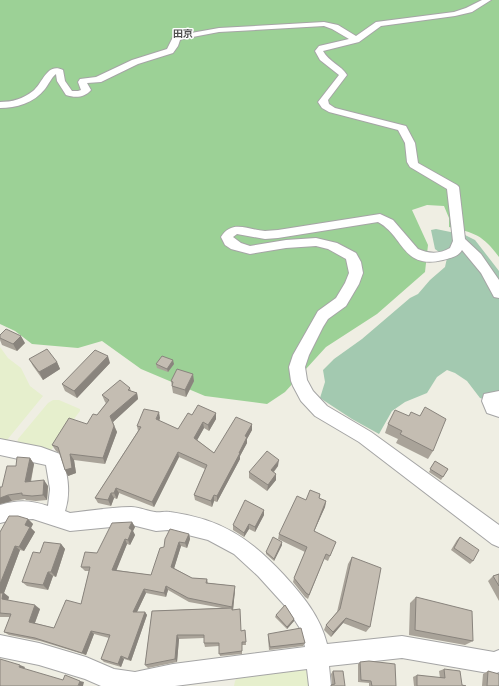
<svg xmlns="http://www.w3.org/2000/svg" width="499" height="686" viewBox="0 0 499 686" font-family="Helvetica,'Noto Sans JP',sans-serif">
<rect width="100%" height="100%" fill="#efeee3"/>
<path fill="#e6efcd" d="M0 347 8 358 21 368 30 386 43 396 7 440 0 438Z
M53 400H59L80 409V411L55 444 50 452 17 444 18 439 48 403Z
M305 669 311 679 312 686H234L235 681 238 677Z"/>
<path fill="#9cd196" d="M0 0H499V257C483 235 475 233 449 227V218L444 206 427 205 412 210 428 245 425 272 377 314 326 347 285 392 267 404 205 396 141 369 102 341 78 348 32 344 15 331 0 324Z"/>
<path fill="#a3c9b0" d="M436 229 465 235 475 240 499 271V404L480 398 467 381 455 373 447 370 437 377 427 393 405 402 392 411 379 434 352 419 320 398 325 382 323 370 334 359 362 339 410 298 418 294 430 280 445 267 447 258 435 249 431 230Z"/>
<g fill="none" stroke-linecap="round" stroke-linejoin="round">
<defs>
<path id="minor" d="M482 0H491L472 12 455 16 381 26 359 42 323 51C329 62 341 65 347 75L328 100 329 104 335 108 406 126 415 143 418 163 457 185 459 187 465 239 481 254 499 280V298L494 297 481 273 462 250C458 257 450 258 443 260 402 270 404 236 378 222L278 238 265 239 237 234 233 237 241 243 250 246 286 240 316 238 337 243 356 253 361 262 363 273 359 284 346 306 328 319 323 327 309 355 305 367 307 380 313 391 327 406 371 432 499 525V547L492 544 359 442 315 416 301 401 293 386 291 381 289 367 293 355 318 311 336 298 345 283 349 273 346 259 328 249 316 246 286 248 250 254 231 249 225 245 221 237C232 219 248 230 265 231 269 231 274 230 278 230L380 214 393 220 418 249C429 254 440 254 450 248L453 241 447 189 410 167 407 162 405 143 398 130 329 112 322 108 318 102 339 75 320 60 315 51 319 46 349 39 332 29 324 26 219 32 182 39 180 40 178 46 173 53 138 64 101 82 87 83 91 90C84 98 75 98 66 95L57 81 56 74C51 78 49 84 45 89 34 103 16 108 0 108V102C12 102 23 99 33 91 43 83 47 62 63 70L65 81 72 91H78L81 90 78 82 80 79 96 77 132 60 167 49 173 37 180 35 219 28 324 22 338 25 356 36 376 22 454 12 466 8Z
M499 391V417L487 413 482 401 484 394Z
M0 439 41 447 60 454C68 471 71 493 65 511L70 513C90 511 111 507 131 507 139 507 147 511 155 512 159 513 165 511 170 512 221 519 250 538 284 575 303 596 320 616 327 644L402 636 494 652 499 650V672L494 674 402 658 329 666 331 686H309L307 669 175 686H101L85 679 39 665 0 657V635L39 643 86 657 114 669 135 672 173 664 305 647 301 630 287 608 258 576 234 554 208 540 168 530 156 531 132 525 70 531 33 519 12 520 0 523V505C18 500 30 500 48 506L50 489 46 465 0 455Z"/>
</defs>
<use href="#minor" stroke="#a5a5a5" stroke-width="2"/>
<use href="#minor" fill="#fff" fill-rule="evenodd"/>
</g>
<path fill="#a9a399" d="M0 335 25 343 17 351 2 345 0 340Z
M29 359 57 362 60 369 43 380 33 366Z
M110 363 77 398 65 391 62 384Z
M156 364H174L168 372 157 368Z
M171 381H194L186 397 173 393Z
M130 388 131 391 137 393 138 399 113 422 117 432 105 464 74 460 76 473 68 476 65 470 59 453 56 451 52 445 87 424 97 415 106 403 105 402 102 395Z
M216 413V419L209 431 204 428 197 440 214 453 252 424V430L247 439V443L240 456V459L217 502 214 501 212 507 195 500 194 495 205 469 179 457 154 507 119 493 117 499 114 498 111 506 98 503 95 498 138 431 137 426 160 418 159 421 178 429 192 415Z
M409 416H420L433 451 428 459 396 443 398 439 385 433 388 424Z
M30 458 34 464 31 482 48 486 47 500 36 501 26 500 25 499 12 501 0 504 2 487 16 466Z
M435 461 448 469 441 480 429 472Z
M278 466 274 472 276 480 267 491 249 478V472Z
M320 494 319 498 326 501 325 507 314 531 336 542 328 561 324 559 308 599 305 597 293 582 294 578 305 552 278 539 279 534 306 500Z
M264 510V515L255 532 249 529 244 537 233 530V525Z
M28 519 33 524 31 528 35 532 24 551 20 550 4 593 9 597 8 601 40 609 35 623 54 628 81 604 89 571H85L81 567 132 522 135 527 133 531 135 535 130 545 127 544 116 570 151 575 164 547 189 534 190 539 187 548 181 546 174 568 192 578 207 579 208 583 235 586V590L233 610 241 631 245 630 246 645H242V654L220 656 219 646 205 647 204 643V638L179 639 177 662 148 668 145 665 152 611 222 608 189 602 168 590 166 597 146 593 137 612H145L147 615 131 661 124 659 121 667 104 662 101 659 109 638 94 634 86 655 40 641 9 635 4 632 10 617H0V532Z
M460 537 473 561 470 564 451 550 457 540Z
M282 542V545L274 561 266 554V552Z
M61 544 65 549 56 577 53 576 48 590 27 586 22 582 40 553Z
M352 557 370 627 366 632 343 623 331 637 324 630 326 625 337 612 348 564Z
M499 574V601L488 581 493 576Z
M416 597 473 641 465 645 409 635 410 603Z
M276 615 294 619V621L287 629 275 617Z
M268 634 305 643 303 646 269 650 268 638Z
M360 662 396 686H369V683L358 682V664Z
M444 669 462 685 466 686H414L413 677 417 675 440 678 439 671Z
M333 671 345 686 332 685 331 674Z
M488 671 499 686H482L483 674Z"/>
<path fill="#89847d" d="M21 336 25 343 17 351 13 344Z
M108 356 110 363 77 398 74 391Z
M173 360 174 364 168 372 167 369Z
M57 362 60 369 43 380 39 372Z
M193 374 194 381 186 397 185 390Z
M137 393 138 399 113 422 110 416Z
M159 412 160 418 157 425 156 419Z
M216 413V419L209 431 208 425Z
M203 422 204 428 195 444 194 438Z
M252 424V430L247 439V443L240 456V459L217 502V496L239 453 245 436Z
M114 426 117 432 105 464 103 458Z
M178 452 179 457 154 507 152 502Z
M70 454 74 460 76 473 68 476 65 470Z
M30 458 34 464 29 488 25 482Z
M279 460 278 466 270 476 271 470Z
M276 474V480L267 491 268 485Z
M44 480 48 486 47 500 43 495Z
M116 488 119 493 117 499 114 493Z
M111 493 114 498 111 506 108 500Z
M8 495 12 501 0 504V498Z
M214 495V501L212 507 211 501Z
M326 501 325 507 312 536Z
M264 510V515L255 532V527Z
M28 519 33 524 31 528 35 532 24 551 19 547 25 525Z
M132 522 135 527 133 531 135 535 130 545 128 540 129 528Z
M249 524V529L244 537V533Z
M189 534 190 539 187 548 185 543Z
M125 539 127 544 115 574 112 570Z
M179 542 181 546 173 572 171 567Z
M282 542V545L274 561V559Z
M61 544 65 549 56 577 51 572Z
M15 546 20 550 4 593 9 597 7 603 2 599 0 595V584Z
M48 572 53 576 48 590 43 585Z
M166 586 168 590 166 597 164 593Z
M235 586V590L233 610 232 607Z
M144 589 146 593 135 616 133 612Z
M35 605 40 609 34 625 29 622Z
M145 612 147 615 131 661 128 659Z
M346 618 343 623 331 637 333 632Z
M294 619V621L287 629V627Z
M91 631 94 634 86 655 82 653Z
M177 635 179 639 177 662 175 659Z
M121 656 124 659 121 667 118 664Z
M20 665 25 667 24 669 19 667Z
M80 681 84 682 83 686H78Z"/>
<path fill="#c4bdb2" stroke="#89847d" d="M6 329 21 336 13 344 0 338V335Z
M47 349 57 362 39 372 29 359Z
M95 350 108 356 74 391 62 384Z
M162 356 173 360 167 369 156 364Z
M177 369 193 374 185 390 172 386 173 382 171 381Z
M120 380 130 388 128 390 137 393 110 416 114 426 103 458 70 454 72 468 65 470 58 447 52 445 69 418 87 424 93 414 97 415 109 400 102 395Z
M198 405 216 413 208 425 203 422 194 438 214 453 236 417 252 424 245 436 247 437 239 453H240L217 496 214 495 211 501 194 495 207 465 178 452 152 502 116 488 114 493H111L108 500 95 498 141 427 137 426 144 409 159 412 156 419 178 429 188 413 192 415Z
M425 407 446 419 433 451 400 434 402 431 388 424 395 410 409 416 411 412 420 416Z
M267 451 279 460 271 470 276 474 268 485 249 472Z
M17 457 30 458 25 482 44 480 43 495 32 496 22 495V493L8 495 0 498V487H2L7 466H16Z
M435 461 448 469 443 477 430 469Z
M310 490 320 494 319 498 326 501 314 531 336 542 330 556 326 554 309 595 306 593 294 578 307 547 279 534 297 496 306 500Z
M245 500 264 510 255 527 249 524 244 533 233 525Z
M9 516H18L28 519 25 525 30 527 19 547 15 546 0 584V532Z
M132 522 129 528 132 530 128 540 125 539 112 570 151 575 160 548 164 547 165 539 170 529 189 534 185 543 179 542 171 567 192 578 207 579 206 583 235 586 232 607 188 598 166 586 164 593 144 589 133 612H145L128 659 121 656 118 664 101 659 110 635 91 631 82 653 35 638 4 632 11 614 0 613V593H3L2 599 35 605 29 622 54 628 66 600 81 604 90 567H81L85 552 97 553 112 523Z
M273 537 282 542 274 559 266 552Z
M460 537 479 550 473 561 454 548Z
M44 542 61 544 51 572H48L43 585 22 582 33 552 40 553Z
M352 557 381 568 370 627 346 618 333 632 326 625 340 609Z
M499 574V586L493 576Z
M416 597 472 611 473 641 415 630Z
M285 605 294 619 287 627 276 615Z
M232 608V610L240 609 241 631 245 630 246 642H242V651L219 654V643H204V635H177L175 659 145 665 152 611Z
M301 628 305 643 270 647 268 634Z
M0 659 20 665 19 667 63 680 65 675 80 681 78 686H0Z
M369 661 395 664 396 686H372L371 681 361 680 360 662Z
M444 669 460 671 462 685 466 686H417V675L445 678Z
M333 671H343L345 686H331V685L335 684Z
M488 671 499 674V686H487Z"/>
<g text-anchor="middle" dominant-baseline="central" stroke-width="3" stroke-linejoin="round" paint-order="stroke">
<g font-size="10" font-weight="bold" fill="#515151" stroke="#fff">
<text x="183" y="33">田京</text>
</g>
</g>
</svg>
